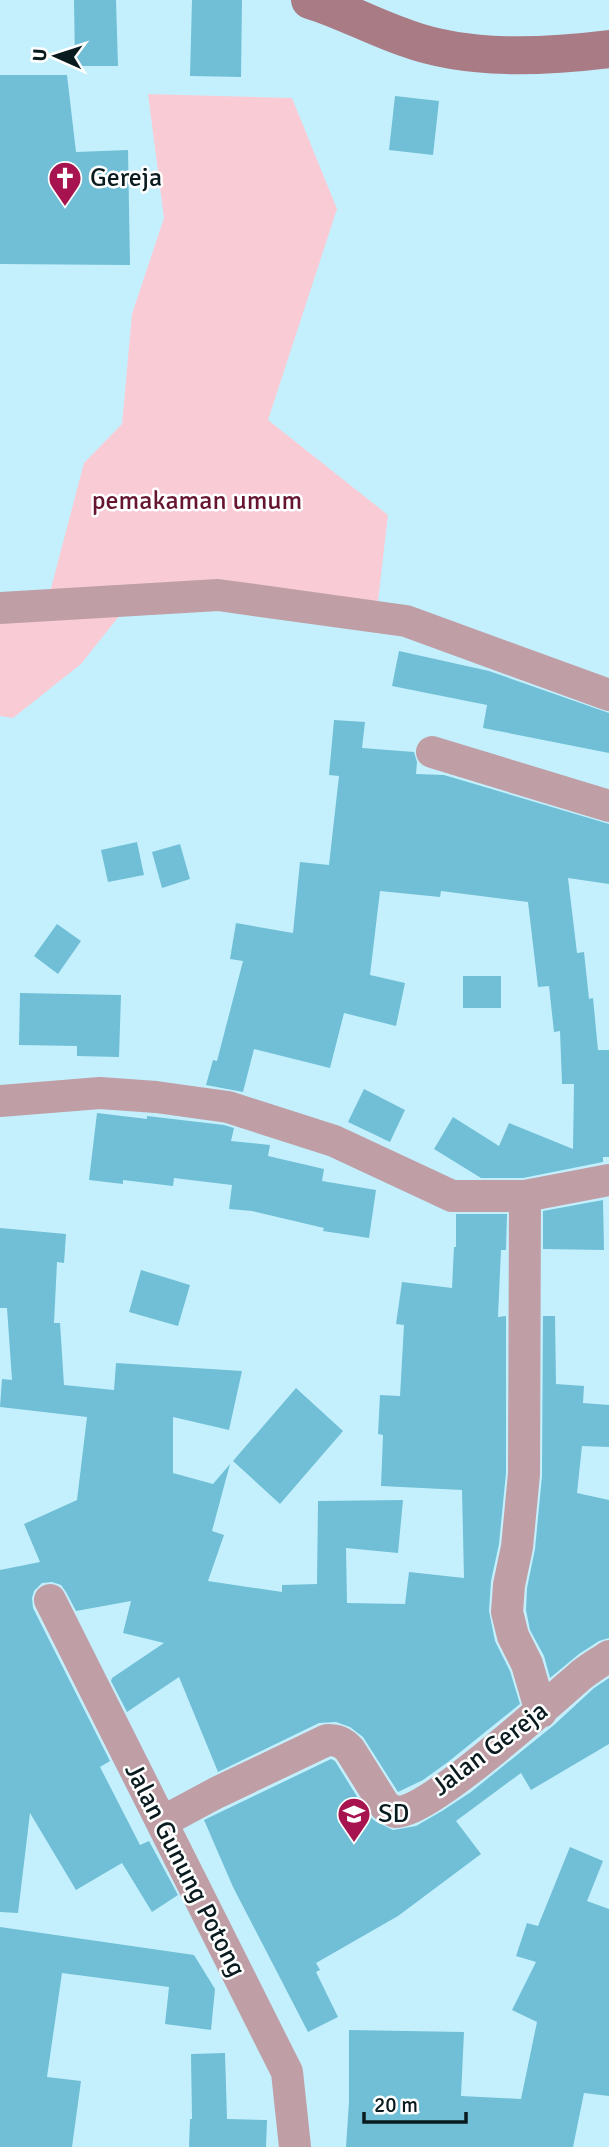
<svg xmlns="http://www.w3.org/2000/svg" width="609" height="2147" viewBox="0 0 609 2147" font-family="Signika,sans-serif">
<rect width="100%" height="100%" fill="#c4f0fe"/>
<path fill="#f9ccd5" d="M148 94 292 98 337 209 268 420 388 515 376 618 128 605 81 664 13 718 0 716V596L46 607 84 463 122 424 132 314 164 218Z"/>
<path fill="#70bfd6" d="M74 0H116L118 66H75Z
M192 0H242L241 77 190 76Z
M0 75H67L76 152 128 150 130 265 0 264Z
M395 96 439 101 433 155 389 150Z
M399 651 489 671 609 713V753L483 728 487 705 392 686Z
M334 720 365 722 362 748 414 752 417 762 416 774 444 775 609 824V884L568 878 577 953 584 952 589 999 593 998 598 1050H609V1157H603V1162L523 1178H481L434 1149 453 1117 499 1146 509 1123 573 1149 574 1084H562L560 1031 554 1032 549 986 538 987 528 902 441 891 440 897 380 891 370 975 405 983 396 1026 344 1013 330 1068 254 1049 243 1092 206 1085 213 1060 217 1061 243 961 230 959 236 923 293 933 300 862 329 865 339 776 329 775Z
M137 842 144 875 108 882 101 850Z
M180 844 190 879 162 888 152 852Z
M57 924 81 941 58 974 34 956Z
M463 976H501V1008H463Z
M20 993 121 995 119 1057 77 1056V1046L19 1045Z
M364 1089 405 1110 390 1142 348 1122Z
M97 1113 147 1119V1116L224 1125 234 1128 231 1141 270 1145 268 1156 324 1169 322 1181 376 1190 369 1238 323 1231 324 1228 252 1211 229 1209 232 1185 174 1178 173 1186 123 1180V1184L89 1180Z
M603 1200 604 1250 543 1249V1211Z
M456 1214H507L506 1250H501L498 1317 506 1316V1473L499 1544 491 1581 489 1611 495 1641 510 1671 520 1704 448 1762 423 1780 398 1792 363 1737 350 1727 336 1722 319 1723 218 1772 179 1677 127 1712 111 1681 112 1678 164 1643 123 1633 131 1601 76 1611 66 1592 61 1585 52 1582 42 1583 34 1591 32 1598 33 1608 110 1761 100 1767 140 1845 149 1841 178 1895 152 1912 122 1863 76 1890 30 1813 18 1913 0 1912V1570L40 1562 24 1524 77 1500 87 1417 0 1407 2 1379 12 1380 7 1308H0V1228L66 1234 64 1263 57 1262 54 1323H60L64 1385 114 1390 116 1363 242 1371 229 1430 173 1417V1473L213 1484 230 1464 212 1531 224 1535 208 1581 282 1592V1585L317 1584 318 1501 403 1500 398 1553 346 1548 347 1603 405 1604 409 1572 464 1578 462 1490 381 1486 383 1435 378 1434 380 1395 400 1396 404 1325 396 1324 402 1282 452 1288 454 1247H456Z
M141 1270 190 1285 178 1326 129 1312Z
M543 1316H555L556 1384 584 1386 583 1403 609 1405V1447L582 1446 577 1493 609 1500V1638L599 1641 579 1654 550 1678 544 1656 530 1630 526 1610 527 1588 535 1549 542 1476Z
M296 1388 343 1431 280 1504 233 1461Z
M609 1678V1744L531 1790 521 1773 456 1821 481 1854 398 1916 316 1963 320 1970 316 1972 338 2017 308 2032 233 1887 204 1820 331 1759 335 1761 369 1816 375 1821 393 1830 416 1826 442 1811 471 1792 554 1725 594 1688Z
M570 1847 603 1861 587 1901 609 1909V2096L584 2093 573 2147H346L349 2102V2030L464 2032 461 2096 521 2099 537 2022 512 2010 536 1962 516 1956 527 1923 538 1926Z
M0 1927 194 1955 215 1989 211 2030 165 2024 169 1987 62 1973 47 2077 81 2081 72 2147H0Z
M225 2053 227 2119 267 2120 266 2147H189L190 2119H192L191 2054Z"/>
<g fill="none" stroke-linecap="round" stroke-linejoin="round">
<path stroke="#bf9fa5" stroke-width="32" d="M0 608 218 595 406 621 609 695
M432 752 609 806
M0 1101 100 1093 156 1097 228 1107 334 1141 452 1196H525L609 1180
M525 1196 524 1474 517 1547 509 1585 507 1612 513 1636 527 1664 541 1712
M50 1600 287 2072 295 2147
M162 1822 216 1793 327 1740C337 1740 343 1742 350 1750L385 1806 395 1812C427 1814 549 1703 579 1677 588 1669 599 1663 609 1656"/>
<path stroke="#a97c85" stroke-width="38" d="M310 0C343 10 373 27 406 38 468 61 544 57 609 49"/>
</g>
<defs>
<symbol id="church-pin" viewBox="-11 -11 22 30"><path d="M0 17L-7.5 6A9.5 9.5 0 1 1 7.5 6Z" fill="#a7134e" stroke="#fff"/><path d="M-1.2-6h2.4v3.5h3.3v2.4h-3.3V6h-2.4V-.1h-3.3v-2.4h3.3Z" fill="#fff"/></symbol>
<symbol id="school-pin" viewBox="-11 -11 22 30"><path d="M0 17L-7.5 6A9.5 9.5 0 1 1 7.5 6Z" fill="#a7134e" stroke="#fff"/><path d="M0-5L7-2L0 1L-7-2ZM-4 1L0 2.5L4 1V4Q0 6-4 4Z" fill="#fff"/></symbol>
</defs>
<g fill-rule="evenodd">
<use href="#church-pin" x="46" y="159" width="38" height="52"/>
<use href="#school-pin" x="335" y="1795" width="38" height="52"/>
</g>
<g text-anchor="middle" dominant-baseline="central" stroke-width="5" stroke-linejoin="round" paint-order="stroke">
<g font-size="26" fill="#0a1b20" stroke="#fff" text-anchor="start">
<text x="90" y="178">Gereja</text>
<text x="378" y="1814">SD</text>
</g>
<g font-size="26" fill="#661531" stroke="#fff">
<text x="197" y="501">pemakaman umum</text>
</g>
<g font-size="26" fill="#0a1b20" stroke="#fff">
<text transform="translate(490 1749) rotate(-37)">Jalan Gereja</text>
<text transform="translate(185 1870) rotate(63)">Jalan Gunung Potong</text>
</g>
</g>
<g transform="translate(56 56) rotate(273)" stroke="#ffffff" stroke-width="5" paint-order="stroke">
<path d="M0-5L12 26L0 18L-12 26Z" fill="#0a1b20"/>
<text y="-10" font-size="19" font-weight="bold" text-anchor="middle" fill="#0a1b20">U</text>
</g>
<path d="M364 2112v10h102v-10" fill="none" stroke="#0a1b20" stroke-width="3.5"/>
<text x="374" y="2112" font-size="21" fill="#0a1b20" stroke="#ffffff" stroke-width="5" paint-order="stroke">20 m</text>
</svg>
